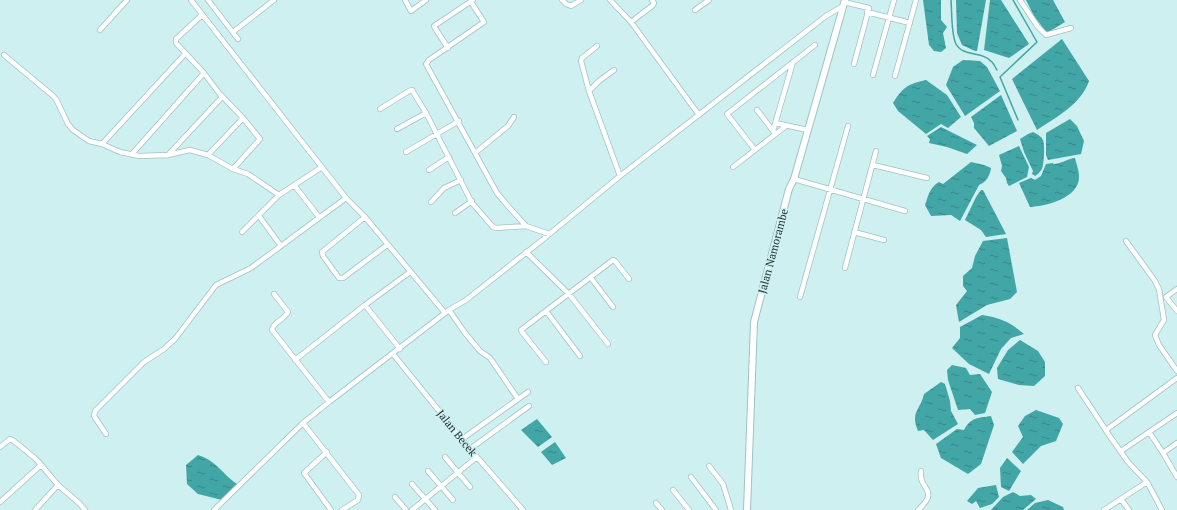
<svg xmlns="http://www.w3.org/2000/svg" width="1177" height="510" viewBox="0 0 1177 510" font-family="'PT Serif',serif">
<defs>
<pattern id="water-ripples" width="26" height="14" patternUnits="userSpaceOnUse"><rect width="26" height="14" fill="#42a5a6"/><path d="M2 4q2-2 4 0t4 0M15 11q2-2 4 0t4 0" fill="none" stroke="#378788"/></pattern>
</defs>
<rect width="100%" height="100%" fill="#cef0f0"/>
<path fill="url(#water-ripples)" d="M923 0H941V20L947 27 943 33 946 48 941 52 934 51 929 45Z
M956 0H986L977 51H975L962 45 957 33Z
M990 0H1001L1029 44 1009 58 984 50Z
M1026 0H1053L1065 22 1047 33 1034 16Z
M1062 39 1089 81C1081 104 1057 117 1037 130L1012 79Z
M963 60 980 61 987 67 1000 91 965 116 946 85 953 67Z
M926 80 947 95 961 117 948 128 941 124 926 134 898 111 893 103C903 87 908 84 926 80Z
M1001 95 1017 131 989 146 974 128V123L971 117Z
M1070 119 1077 126 1084 141 1081 154 1048 160 1046 155V133Z
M941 127 977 145 967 154 947 147 929 143 930 139 927 136Z
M1033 132C1037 134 1041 136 1043 140 1045 145 1044 164 1042 169 1040 172 1038 174 1035 176L1032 174 1033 171 1024 152 1020 139 1028 134Z
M1019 146 1029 167 1027 177 1009 186 1007 183 1006 178 1001 171 1002 166 999 155Z
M1075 158C1076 163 1079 170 1079 176 1080 198 1046 206 1030 207L1019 183 1031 178 1035 180 1041 176 1046 164 1053 163V164C1061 164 1067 159 1075 158Z
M971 162 984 165 991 168C990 176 986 182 979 185L960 221 951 215 931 216 925 205C928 196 930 187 939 182L943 184Z
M981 190H983L1006 234 986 237 981 230 965 220 976 197Z
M1007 238 1017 292 1010 299 987 305 959 322 956 305 967 291 963 286V276L972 268 975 256 983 241Z
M982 315C1001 318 1010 322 1024 334L1011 338 1001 349 989 374 969 364 952 348 960 338V327Z
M1020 340 1038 351 1045 362V376L1034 386 1019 385 998 379 997 368 1008 350Z
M952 365 966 368 970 375 980 374 992 392 985 413 975 415 970 409 958 410 948 380 947 370Z
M941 382 945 384 950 401 951 411 958 424 933 440 924 430 918 431C910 412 920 411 924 394Z
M1036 410 1059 418 1063 424 1056 441 1041 446 1023 464 1012 452 1023 437 1018 426 1025 416Z
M991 416 994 425 981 464 968 474 941 458 936 444 957 429 964 430C971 417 978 418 991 416Z
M537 419 552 437 538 447 521 430Z
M555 442 566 458 552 465 541 452Z
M198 455C217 461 221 473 237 484L222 500 198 494 187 484 186 465Z
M1007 458 1021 471 1009 491 1001 487 1000 468Z
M996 485 999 497 992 504 980 508 976 501 972 504 967 501 978 488Z
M1013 492 1020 496 1031 495 1036 499 1023 510H991L1003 497Z
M1048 500 1063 507 1064 510H1027L1035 503Z"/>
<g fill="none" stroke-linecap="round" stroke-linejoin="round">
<path stroke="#42a5a6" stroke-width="1.5" d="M951 0C952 12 951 34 956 44 963 57 983 51 992 62 994 64 995 67 997 70
M1013 0 1037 42 1000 77 1018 120"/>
<defs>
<path id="street" d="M191 0 346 198 365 217 445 313
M208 0 238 39
M405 0 411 11 426 0
M562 0 566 4 571 6 581 0
M610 0 631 22 699 115
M1020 0 1038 27 1046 35 1071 28
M471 2 484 22 429 60 426 64 497 193 507 205 526 226
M844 2 869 8 854 64
M695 10 709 0
M867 12 910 23
M631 22 652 6 654 3 652 0
M100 30 127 0
M233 32 274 0
M597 46 582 58 581 61 589 91 620 176
M448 48 435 28 434 26 473 0
M4 55 52 95 56 99 68 124 73 130 89 141 102 144 120 152 139 156 168 155 190 150 208 155 233 169 248 174 279 195 322 167
M873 75 894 0
M895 76 916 0
M589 91 599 81 614 70
M380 109 409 91 412 90 426 113 472 203 493 227 496 228 526 226 549 234
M757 110 774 132
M775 123 808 130
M397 129 426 113
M773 131 793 62
M102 144 185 54
M755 150 727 114 815 45
M406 152 459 121
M475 153 508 126 514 117
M132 154 204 73
M168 155 222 97 204 73 176 43V39L202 15
M208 155 243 118 222 96
M873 165 927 178
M733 167 786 126
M233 169 260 139 243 118
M429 170 449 157
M794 179 905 211
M294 185 319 217
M431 202 444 188 461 180
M455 213 472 201
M259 216 281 246
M365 217 322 252 323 256 339 278H343L387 245
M242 232 279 195
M854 232 884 240
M1126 241 1155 281 1159 289 1164 320 1155 335 1159 345 1177 371
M526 252 569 294 608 344
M845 268 876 151
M591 278 613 307
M1177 289 1166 297 1177 311
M274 294 288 312C284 320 273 322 272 330L329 402
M800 297 848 126
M365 305 400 349
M449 310 465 333 480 351 490 358 518 399
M546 311 580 356
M393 354 470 449 523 510
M295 360 365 305 410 272
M546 362 522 332 521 330 613 260 615 261 629 279
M1078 388 1109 435 1128 462 1147 482 1162 510
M303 423 359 495 358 500 342 510
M1106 430 1177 378
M1149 432 1163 453 1177 443
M106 434 94 416 95 411 144 362 164 349 175 339 216 285 251 268 346 198
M462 439 528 392
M0 447 10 439 14 441 37 460 58 485 79 503 85 510
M470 449 529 406
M1121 451 1177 413
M327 452 304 473 331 510
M1163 453 1177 477
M445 457 470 487
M709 466 723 484 731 510
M428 471 453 500
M691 477 716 510
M412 484 435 510
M673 490 689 510
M395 497 406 510
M1121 499 1129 510
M0 502 41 465
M656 503 662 510
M35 510 58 485
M214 510 303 423 329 402 449 310 466 300 541 241 620 176 826 16 843 6
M412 510 477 457
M918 510C941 489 918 490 921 471
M1104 510 1147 482"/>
<path id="secondary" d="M747 510 754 322 789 189 794 179 845 0"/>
</defs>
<use href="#street" stroke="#a1c2c2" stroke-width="6"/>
<use href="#secondary" stroke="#a1c2c2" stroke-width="8"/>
<use href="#street" stroke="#fff" stroke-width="4.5"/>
<use href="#secondary" stroke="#fff" stroke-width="6"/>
</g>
<g text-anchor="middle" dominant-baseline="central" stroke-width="3.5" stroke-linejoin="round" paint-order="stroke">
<g font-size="11" fill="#243232" stroke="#cef0f0">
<text transform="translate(773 251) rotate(-75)">Jalan Namorambe</text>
<text transform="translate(457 433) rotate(51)">Jalan Becek</text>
</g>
</g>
</svg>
